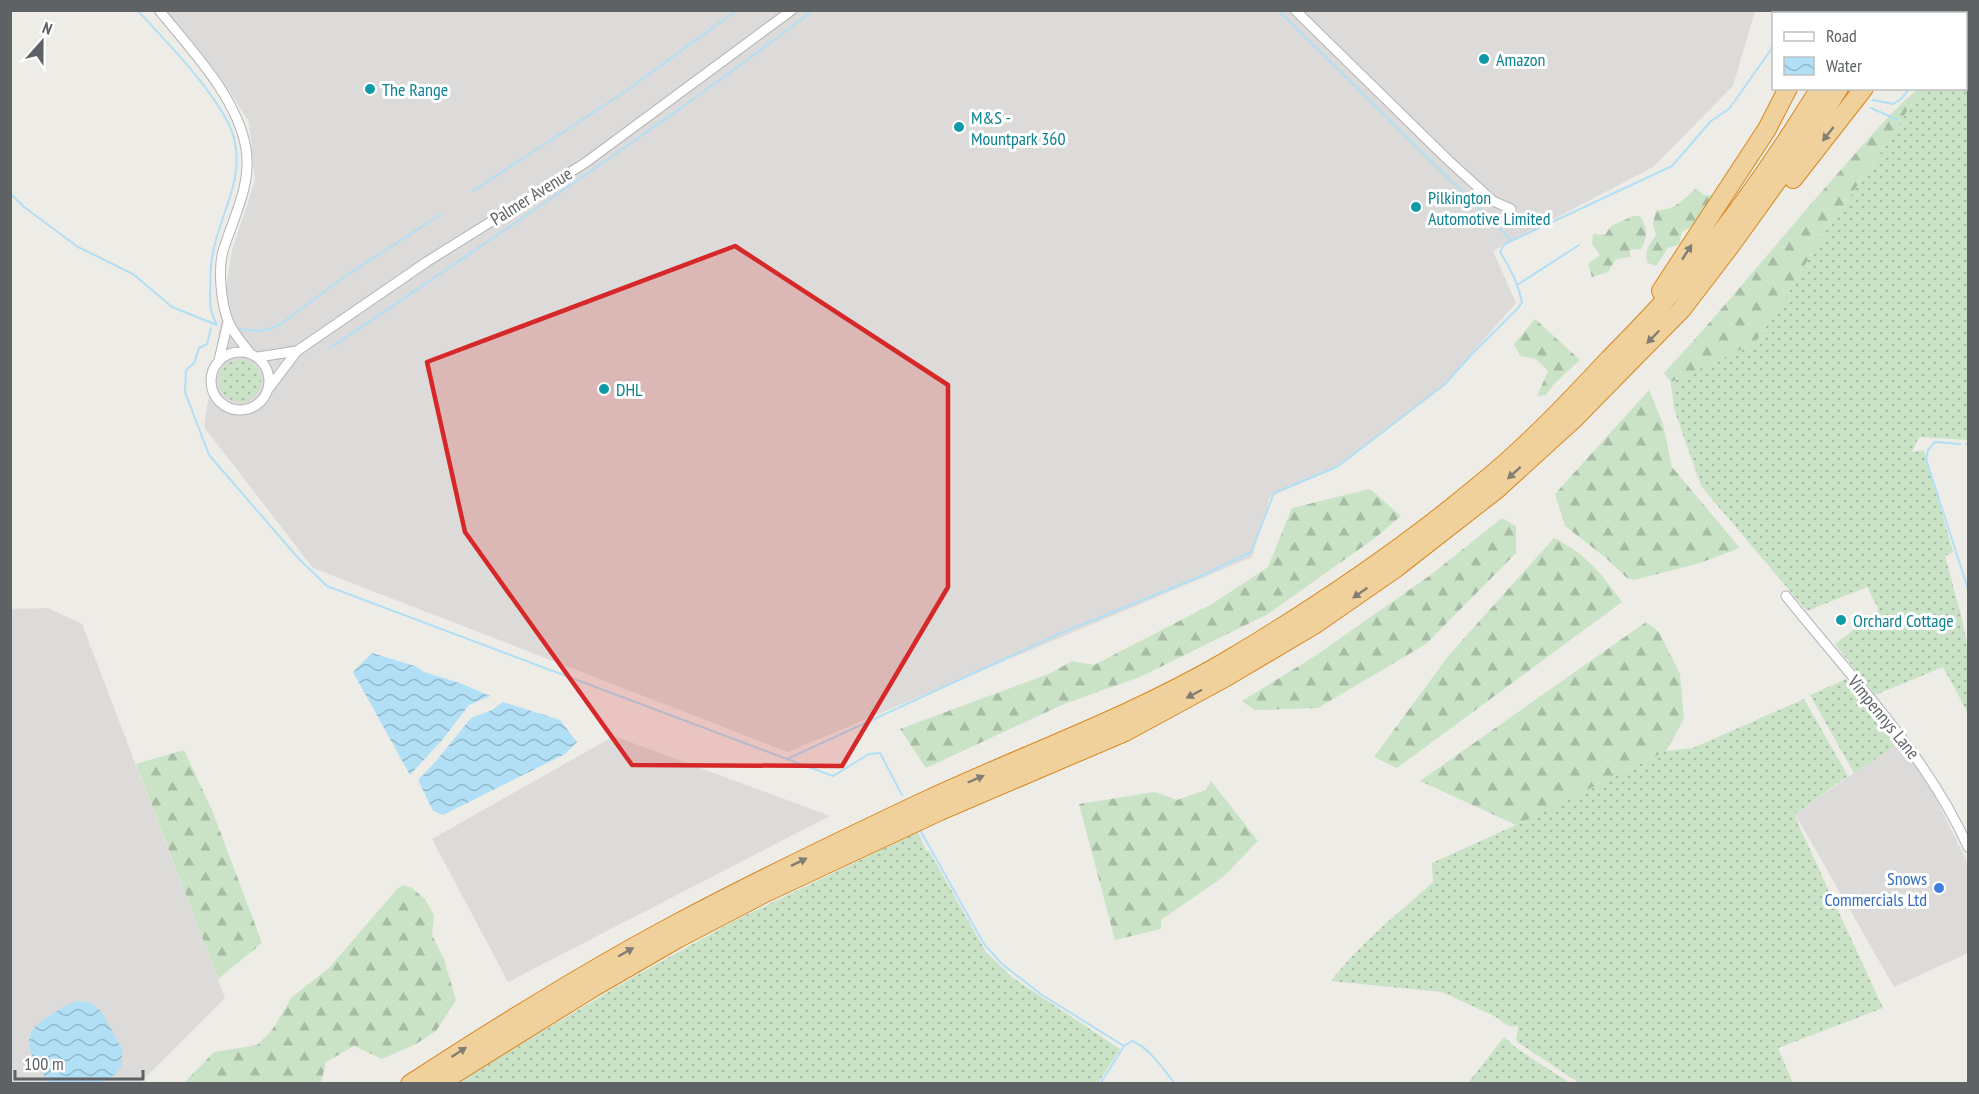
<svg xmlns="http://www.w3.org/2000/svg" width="1979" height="1094" viewBox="0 0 1979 1094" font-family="'PT Sans Narrow',sans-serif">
<defs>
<pattern id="grass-dots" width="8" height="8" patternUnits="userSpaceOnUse" patternTransform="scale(1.5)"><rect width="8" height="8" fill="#cae3c7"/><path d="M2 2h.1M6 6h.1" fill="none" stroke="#a7bba5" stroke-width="1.8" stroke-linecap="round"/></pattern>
<pattern id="forest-firs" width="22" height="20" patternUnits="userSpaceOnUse" patternTransform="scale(1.5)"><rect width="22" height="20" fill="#cae3c7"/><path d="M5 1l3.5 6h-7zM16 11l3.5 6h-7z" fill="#a7bba5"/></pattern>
<pattern id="water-waves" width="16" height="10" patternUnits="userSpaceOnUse" patternTransform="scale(1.5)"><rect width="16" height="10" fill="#b1dff5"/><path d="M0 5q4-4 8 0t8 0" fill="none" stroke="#93b8ca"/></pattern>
</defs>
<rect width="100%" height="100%" fill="#eeece7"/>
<path fill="#dddbd9" d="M166 11H1755L1733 86 1653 167 1493 251 1516 303 1444 385 1337 467 1270 497 1252 557 788 752 313 568 204 427 232 250 255 181 249 122 228 89Z
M48 608 82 624 225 998 140 1083H11L10 609Z
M614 736 830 816 508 982 432 839Z
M1902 742 1923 772 1968 864V953L1894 987 1795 814 1854 773Z"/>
<path fill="url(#grass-dots)" d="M1968 40V440L1919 437 1912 452 1924 450 1953 552 1945 556 1962 619 1968 650V713L1943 667 1875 695 1835 644 1879 610 1867 587 1807 611 1701 486 1674 409 1671 382 1755 343 1784 300 1824 233 1881 152 1921 89 1966 88V43Z
M219 381a21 21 0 1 1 42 0a21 21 0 1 1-42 0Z
M1846 679 1899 744 1854 773 1810 695Z
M1804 699 1848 776 1795 814 1799 826 1883 1008 1778 1048 1793 1083H1579L1516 1041 1518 1026H1509L1496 1017 1442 992 1331 981C1360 943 1398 914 1433 882L1432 863 1516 825 1666 751 1693 748Z
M918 832 926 851H929L986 952 1013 978 1120 1049 1098 1083 455 1084 628 980 738 919Z
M1504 1037 1516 1048 1570 1083H1468Z"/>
<path fill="url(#forest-firs)" d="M1918 89H1921L1881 152 1824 233 1784 300 1755 343 1671 382 1664 373C1725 308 1780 238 1839 172 1865 143 1889 113 1918 89Z
M1696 188 1704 195H1712C1708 215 1699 223 1682 232L1679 245 1668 248 1656 266 1648 263C1643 252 1650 244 1656 235L1653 224 1656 210C1672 212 1685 199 1696 188Z
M1633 216H1640C1648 228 1648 237 1641 249L1630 250V257L1616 259 1608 272 1592 277 1588 264 1600 255 1592 243 1593 234 1605 235 1611 226Z
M1535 319 1580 360 1554 384 1546 395 1537 396 1548 371 1536 359 1520 356 1514 344Z
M1649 390 1663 424 1672 467 1740 548 1700 563 1634 580 1627 578 1605 557 1565 526 1555 494Z
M1370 489 1401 516 1375 538 1268 614 1140 677 1064 704 926 768 900 729 1051 673 1072 661 1094 665 1212 604 1268 567 1292 508Z
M1502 518 1516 526V553L1426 644 1318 708 1254 710 1242 701 1315 656 1432 574Z
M1554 538C1589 556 1599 571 1622 602L1397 768 1374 757 1449 655Z
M1646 622 1659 632 1680 674 1684 719 1666 751 1516 825 1420 781Z
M184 750 212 810 262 943 218 979 136 764Z
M1211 781 1258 841 1223 877 1161 920V929L1115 940 1079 804 1155 792 1177 800 1206 790Z
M404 885 412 888 425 899 434 915 432 935 444 959 456 1000 436 1031 416 1044 382 1059 354 1046 326 1062 321 1083H184L214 1052 257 1045 272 1030 292 997 329 968 398 888Z"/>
<path fill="url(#water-waves)" d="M372 653 415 666 424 672 460 683 490 696 469 705 443 739 410 775 353 672Z
M503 702 560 720 577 742 565 754 443 815 433 811 418 780 436 761 471 718 492 710Z
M78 1001 91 1003 102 1012 122 1049V1065L117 1073 101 1083H49C30 1053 14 1036 52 1014 60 1009 68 1003 78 1001Z"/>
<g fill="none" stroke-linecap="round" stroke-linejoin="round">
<path stroke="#b1dff5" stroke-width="2" d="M137 10C165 40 224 100 234 138 245 184 218 215 212 258 210 268 211 279 210 290 210 304 210 313 217 325
M1278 10 1512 241
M1783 14 1784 10
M1966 26 1968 23
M1873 100 1893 104 1901 99 1910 88
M1871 108 1898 120
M473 191 626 91 737 10
M10 193 24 207 78 247 133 274 172 307 217 325
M1517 285 1579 245
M211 328 207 344 199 348 194 363 186 370 185 392 209 455 299 559 327 586 787 759 1059 634 1199 577 1251 552 1274 493 1337 467 1444 385 1473 353 1519 307 1522 302C1518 284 1510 267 1500 252L1505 244 1672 166 1711 121 1729 109 1770 51 1774 41
M237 329 262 331 278 326 341 279 440 215
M330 348C493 238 657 129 814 10
M1960 444 1935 442 1928 450 1926 459 1968 589
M1966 444H1968
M787 759 833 776 869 754 880 753 902 795
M920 830 984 944 1002 964 1042 995 1124 1046
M1100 1084 1124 1046 1132 1041C1150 1048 1163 1069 1175 1084"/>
<defs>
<path id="street" d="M159 10C191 50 238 98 246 149 252 185 233 218 223 251 218 270 221 305 229 323 234 334 243 344 250 353
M1295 10 1447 159 1493 201 1511 209
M211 381a29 29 0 1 1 58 0a29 29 0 1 1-58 0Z
M258 357 297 351 428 261 585 163 792 10
M219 360 228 322
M269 388 297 351
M1786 596C1849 675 1927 755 1968 847"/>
<path id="highway" d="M1820 14 1821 10
M1863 14 1864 10
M1881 14 1883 10
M1925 14 1927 10
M1793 179 1864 88
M1661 291 1767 129 1788 88
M410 1084C496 1028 584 973 674 925 757 881 842 840 927 800 1026 754 1128 718 1223 663 1314 609 1402 550 1483 482 1528 445 1569 402 1609 359 1636 332 1663 304 1687 275 1736 217 1780 153 1820 88
M438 1084 594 987 677 939 765 893 940 811 1125 732 1228 676 1314 625 1396 568 1496 490 1575 418 1682 309 1731 245 1800 149 1839 88"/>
</defs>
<use href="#street" stroke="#b2b4b7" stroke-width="11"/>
<use href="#highway" stroke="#d8871d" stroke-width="20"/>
<use href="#street" stroke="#fff" stroke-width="9"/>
<use href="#highway" stroke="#f0d19c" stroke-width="18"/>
</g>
<defs><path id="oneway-solid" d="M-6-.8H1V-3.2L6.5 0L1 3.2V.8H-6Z" transform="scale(1.5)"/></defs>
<g fill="#827e73">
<use href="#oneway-solid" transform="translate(1828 134) rotate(128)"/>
<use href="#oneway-solid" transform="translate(1687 252) rotate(-57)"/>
<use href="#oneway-solid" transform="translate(1653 337) rotate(134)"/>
<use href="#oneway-solid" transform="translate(1514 473) rotate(138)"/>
<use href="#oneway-solid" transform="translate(1360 593) rotate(145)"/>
<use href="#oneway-solid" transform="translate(1194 694) rotate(152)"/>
<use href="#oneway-solid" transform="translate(976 779) rotate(-23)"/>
<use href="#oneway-solid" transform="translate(799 862) rotate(-26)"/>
<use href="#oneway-solid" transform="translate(626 952) rotate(-30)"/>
<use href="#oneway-solid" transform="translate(459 1052) rotate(-33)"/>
</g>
<path fill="#d62828" fill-opacity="0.2" stroke="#d62828" stroke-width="4.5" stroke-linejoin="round" d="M735 246 948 385V587L842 766 632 765 465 532 427 362Z"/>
<g fill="#0f9aa8" stroke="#fff" stroke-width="2">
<circle cx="1484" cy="59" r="6"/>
<circle cx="370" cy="89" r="6"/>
<circle cx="959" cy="127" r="6"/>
<circle cx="1416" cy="207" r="6"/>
<circle cx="604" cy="389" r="6"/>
<circle cx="1841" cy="620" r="6"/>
</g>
<circle fill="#3f7fe0" stroke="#fff" stroke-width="2" cx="1939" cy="888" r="6"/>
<g text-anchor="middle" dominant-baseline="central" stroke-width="6" stroke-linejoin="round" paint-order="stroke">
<g font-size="18" fill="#0d838f" stroke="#fff" text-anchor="start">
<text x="1496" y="59">Amazon</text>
<text x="382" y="89">The Range</text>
<text x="971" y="117">M&amp;S -<tspan x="971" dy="21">Mountpark 360</tspan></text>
<text x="1428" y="197">Pilkington<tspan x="1428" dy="21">Automotive Limited</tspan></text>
<text x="616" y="389">DHL</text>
<text x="1853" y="620">Orchard Cottage</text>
</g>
<g font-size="18" fill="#5e6265" stroke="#fff">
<text transform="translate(531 196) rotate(-32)">Palmer Avenue</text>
<text transform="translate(1884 717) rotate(51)">Vimpennys Lane</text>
</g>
<g font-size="18" fill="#366cbe" stroke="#fff" text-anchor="end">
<text x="1927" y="878">Snows<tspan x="1927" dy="21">Commercials Ltd</tspan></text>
</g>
</g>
<rect width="1979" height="1094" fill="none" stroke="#5e6265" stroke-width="24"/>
<rect x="1772" y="12" width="195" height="78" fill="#ffffff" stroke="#bfc0c1" stroke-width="1.5"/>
<rect x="1784" y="32" width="30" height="9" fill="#ffffff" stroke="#bfc0c1" stroke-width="1.5"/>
<text x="1826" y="42" font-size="18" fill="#5e6265">Road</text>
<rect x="1784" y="57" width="30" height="18" fill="url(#water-waves)" stroke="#bfc0c1" stroke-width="1.5"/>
<text x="1826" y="72" font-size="18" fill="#5e6265">Water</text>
<g transform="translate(42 42) rotate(21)" stroke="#ffffff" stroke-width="4.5" paint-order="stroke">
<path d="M0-4.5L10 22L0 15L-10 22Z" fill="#5e6265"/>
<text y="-9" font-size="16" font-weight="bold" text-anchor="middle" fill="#5e6265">N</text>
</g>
<path d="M15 1070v9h128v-9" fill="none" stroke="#5e6265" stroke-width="3"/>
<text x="24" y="1070" font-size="18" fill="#5e6265" stroke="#ffffff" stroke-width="4.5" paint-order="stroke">100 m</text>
</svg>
